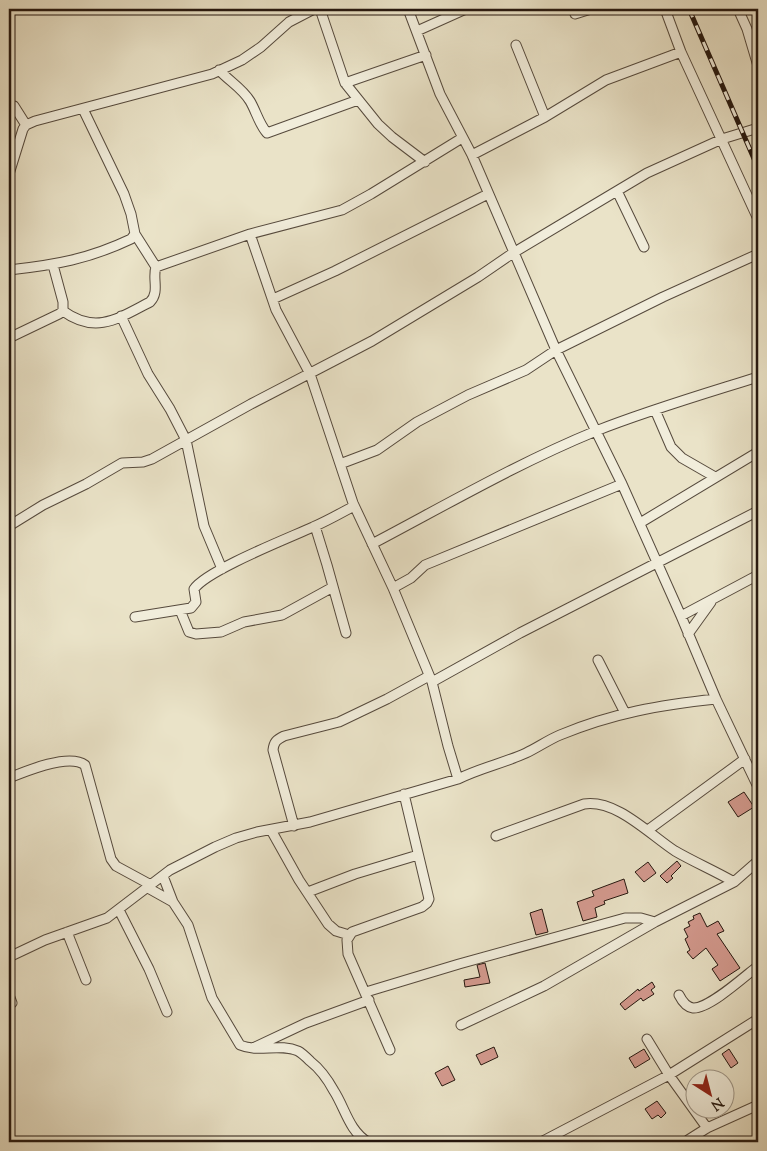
<svg xmlns="http://www.w3.org/2000/svg" width="767" height="1151" viewBox="0 0 767 1151" font-family="'Sorts Mill Goudy',serif">
<rect width="100%" height="100%" fill="#eae3c8"/>
<filter id="stains"><feTurbulence type="fractalNoise" baseFrequency=".004" numOctaves="4"/><feColorMatrix values="0 0 0 0 .2 0 0 0 0 .09 0 0 0 0 .02 0 0 0 .5 -.17"/></filter>
<radialGradient id="worn" r=".72"><stop offset=".6" stop-color="#630" stop-opacity="0"/><stop offset="1" stop-color="#630" stop-opacity=".3"/></radialGradient>
<path fill="#d49a8f" stroke="#25170f" d="M744 792 754 807 738 817 728 802Z
M677 861 681 866 671 876 673 878 667 883 660 876Z
M648 862 656 873 644 882 635 872Z
M624 879 628 893 604 901 605 904 595 908 597 917 583 921 577 902 594 896 592 891Z
M542 909 548 932 536 935 530 913Z
M700 913 707 927 718 921 724 931 717 934 740 968 720 981 712 969 718 965 706 948 693 959 687 952 690 950 685 939 688 937 684 929 690 926 688 922 694 919 693 916Z
M485 963 490 983 465 987 464 980 480 977 477 965Z
M652 982 655 987 651 990 654 994 643 1001 641 998 625 1010 620 1004 638 989 639 991Z
M494 1047 498 1057 481 1065 476 1055Z
M644 1049 650 1059 635 1068 629 1058Z
M729 1049 738 1063 731 1068 722 1054Z
M448 1066 455 1080 442 1086 435 1073Z
M657 1101 666 1113 661 1118 658 1115 652 1119 645 1109Z"/>
<g fill="none" stroke-linecap="round" stroke-linejoin="round">
<defs>
<path id="street" d="M320 9 345 83 378 124 392 137 425 162
M408 9 440 94 472 155 556 350 622 484 681 616 716 699 758 787
M665 9 681 52 758 219
M738 9 747 29 758 66
M575 14 591 9
M417 31 466 9
M516 45 545 117
M219 70C229 81 242 88 250 101 256 111 259 124 267 133L358 100
M345 83 426 55
M9 105 14 106 26 125
M472 155 545 117 606 80 681 52
M9 174 23 129 26 125 35 121 212 74 242 60 261 47 289 22 314 9
M617 191 644 247
M250 234 276 310 310 374 353 503 393 588 432 682 448 746 458 779
M156 267 250 234 342 210 371 194 462 138
M9 270C55 265 89 259 131 239L135 234
M273 299 335 271 488 194
M63 311C96 335 119 318 150 302 160 292 152 278 156 267L135 234 131 214 124 194 83 109
M121 316 148 374 170 409 186 440 204 526 222 569
M9 338 59 314 63 311V302L53 265
M655 410 671 447 682 458 715 477
M340 464 377 450 417 422 468 395 526 370 556 350 663 297 758 254
M640 523 758 452
M9 526 43 505 86 484 122 463 143 462 152 459 251 404 372 341 478 277 513 253 647 173 722 139 758 128
M315 526 327 565 346 633
M372 544C446 505 518 463 596 431 649 410 704 394 758 377
M393 588 411 578 425 565 622 484
M180 610 189 632 196 634 221 632 244 622 282 615 333 587
M681 616 758 575
M135 617 191 608 196 602 194 589C207 570 289 538 313 527 327 521 341 513 354 506
M688 634 711 602
M598 660 625 713
M432 682 520 633 758 511
M9 778C26 771 69 753 85 765L111 859 116 866 151 885
M294 826 273 750C274 742 276 740 284 736L339 722 387 699 429 676
M271 830 299 880 328 924 336 931 349 935
M648 830 745 759
M496 836 584 804C616 799 649 834 675 851 694 862 715 871 734 882
M163 876 173 902 188 925 212 998 240 1045C258 1053 280 1043 298 1051 302 1053 306 1057 310 1061 319 1068 328 1080 334 1091 345 1108 349 1131 368 1142
M148 888 173 902
M308 892 355 874 418 855
M119 910 149 969 167 1012
M67 932 86 980
M9 957 45 940 107 918 170 870 215 847 236 838 257 832 310 822 458 779C480 768 504 763 526 753 537 748 548 740 560 735 613 713 660 705 716 699
M366 992 459 964 625 918H641L655 922
M9 995 12 1003
M679 995C682 1001 686 1007 693 1008 709 1009 745 976 758 966
M461 1025 544 986 655 922 734 882 758 861
M647 1039 669 1075 707 1128
M253 1048 306 1023 369 1000
M390 1050 348 954 347 940 352 932 422 907 427 903 429 899 404 794
M688 1140 707 1128 758 1105
M541 1142 669 1075 758 1019"/>
</defs>
<use href="#street" stroke="#564a3d" stroke-width="11"/>
<use href="#street" stroke="#f1eddb" stroke-width="9"/>
<defs>
<path id="rail" d="M689 9 758 168"/>
</defs>
<use href="#rail" stroke="#25170f" stroke-width="5"/>
<use href="#rail" stroke="#f1eddb" stroke-width="3" stroke-dasharray="9" stroke-linecap="butt"/>
</g>
<rect width="767" height="1151" fill="none" stroke="#eae3c8" stroke-width="30"/>
<rect x="10" y="10" width="747" height="1131" fill="none" stroke="#25170f" stroke-width="2.5"/>
<rect x="15" y="15" width="737" height="1121" fill="none" stroke="#25170f"/>
<g transform="translate(710 1094) rotate(144)"><circle r="24" fill="#f1eddb" stroke="#9f9789"/>
<path d="M0-4L9 19L0 12L-9 19Z" fill="#8f2418"/>
<text y="-8" font-size="14" font-weight="bold" text-anchor="middle" fill="#25170f">N</text>
</g>
<rect width="100%" height="100%" filter="url(#stains)"/>
<rect width="100%" height="100%" fill="url(#worn)"/>
</svg>
